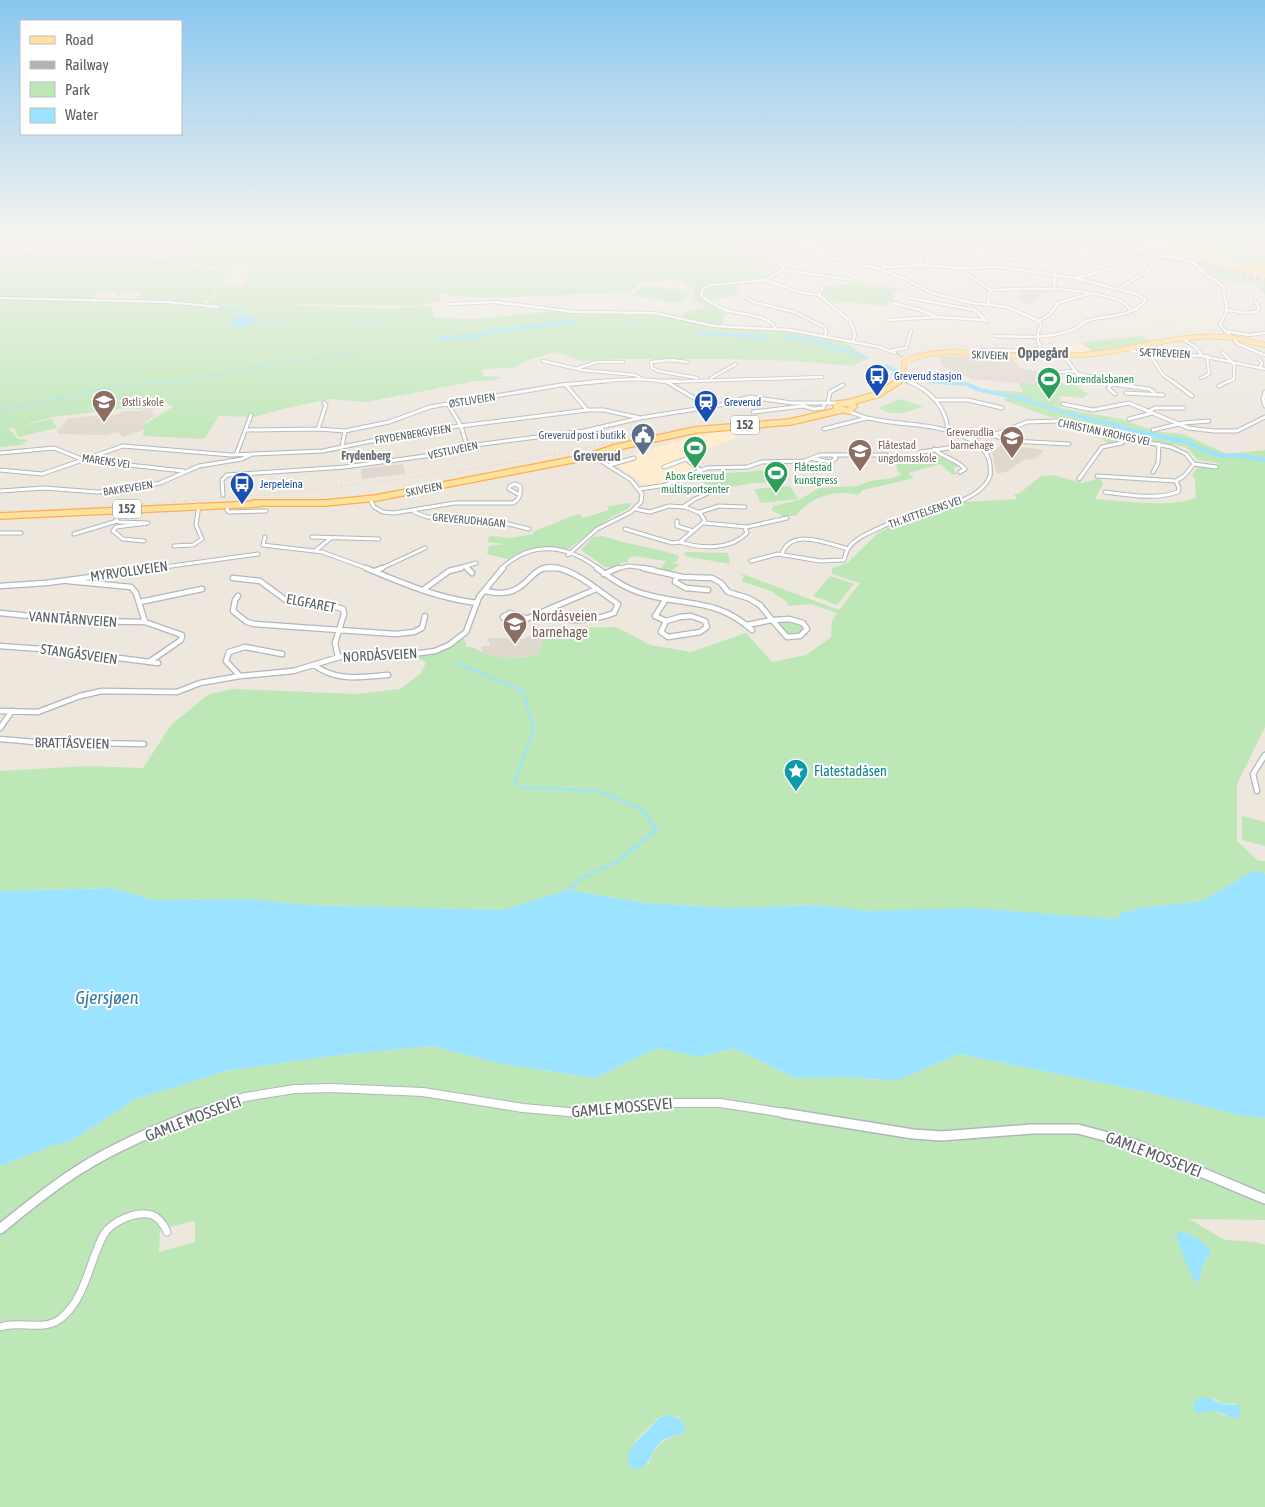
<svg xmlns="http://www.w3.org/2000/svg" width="1265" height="1507" viewBox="0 0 1265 1507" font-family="'Asap Condensed',sans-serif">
<rect width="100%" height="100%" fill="#ede7de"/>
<path fill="#ffedd0" d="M1081 343 1096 354H1069L1056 345Z
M733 429 737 438 684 458 698 468 664 484 645 485 612 461 698 435Z"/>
<path fill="#dfd8ce" d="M763 257 778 262 780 269 772 276 756 271 755 267 767 263 748 262 750 259Z
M1022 289 1051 290 1032 304 1018 300Z
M939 356 1011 357 1019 368 1056 374 1059 383H1019L972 379 942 366Z
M148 408 154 409 151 412 155 415 145 422 144 430 123 437 118 432 104 435 58 434 57 429 60 428 68 418 118 414 124 411H138Z
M1001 445 1029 448 1044 450 1037 458 1024 460 1008 471 997 474 992 453Z
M403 464 405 474 362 479 361 469Z
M544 631 539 654 508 659 493 657 482 651 481 646H489L490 642 487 640 491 638 524 639 527 637Z"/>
<path fill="#bee7b7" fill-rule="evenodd" d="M27 237H107L37 245 14 243Z
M194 237H729L751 251 760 254 758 258 750 259 748 262H767L755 267 756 271 768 275 769 277 738 281 740 293 735 296 705 301 725 312 721 326 767 327 841 340 869 358 853 366 796 361 726 359H621L583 361 555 352 528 360 513 368 483 369V376L502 377 495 380 476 381 366 402 330 399 287 408 254 417 219 416 204 439 143 436 145 424 173 407 166 403 140 409 128 408 53 417 15 427 52 419 57 428 18 437 14 428 9 429 18 439 28 440 22 445 0 447V299L160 303 245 307 204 305 216 294 217 287 220 285 238 284 236 289 239 284H244L247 278 246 269 249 266 235 261V265L231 268 188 264 190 265 183 267 141 269 188 267 235 272 228 273 221 280 225 281 216 287 214 294 201 304 135 300 143 293 125 292 118 296 115 292 100 291 89 300 0 297V254L25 251 23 254H104L163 258 190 250 158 242 169 239 181 238V240L172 243H185L193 248 201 247 200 244 206 240 193 242 199 239ZM663 280 682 281V284L695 290 691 301 709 307 687 311 681 316 684 319 647 313 629 315 555 311 474 319 434 317 431 306 389 308 298 306 299 304 406 306 423 305 441 300 440 296 434 292 463 297 490 298 629 292 642 282H661Z
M1101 237 1121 239 1155 257C1141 265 1118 251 1110 238Z
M1175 237H1226L1246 247 1265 253V267C1232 264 1203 252 1173 238Z
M1200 260 1225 265 1265 283V295L1255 284 1216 279 1197 264Z
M853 282 902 289 901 291H892L894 293 892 301H888L886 306 826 300 821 295 822 289C831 283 843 286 853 282Z
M644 285 691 292 680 303 632 296Z
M1141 336 1152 342 1096 354 1081 343Z
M1019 383 1074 384 1088 394 1083 398 1060 396 1061 408 1121 419 1158 432 1183 434 1226 454 1265 450V727L1237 784V841L1258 861H1265V874L1255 870 1202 901 1138 908 1136 910 1123 912 1116 919 1070 916 868 911 818 905 730 908 647 903 568 890 502 910 307 905 240 899 154 900 112 888 0 891V771L87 766 143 768 171 725 209 694 234 689 356 694 400 689 420 674 426 663 417 657 435 653 464 638 467 647H471C499 660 509 661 539 654L543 638 549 628 616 627 650 645 691 652 746 633 772 662 806 655 831 637 832 621 837 613 811 604 788 606 787 602 771 591 741 581 744 577 740 573 839 610 860 583 832 574V568L847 563 878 533 898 523 940 512 964 502 1017 499 1014 495 1020 493 1041 476 1053 475 1082 483 1100 478 1103 484 1095 499C1126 501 1167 508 1196 498L1195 479 1192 474 1199 467 1218 468V463L1198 460 1186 447 1129 437 1125 445 1111 446 1085 424 1050 417 1003 400 1010 396 992 390 1023 392Z
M899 399 923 406C908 412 894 418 879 408Z
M933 454 960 466 953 468 957 474 953 475 940 464 908 473 914 478 863 490 858 495C835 489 810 497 796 516H782L771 510 773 506 799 500 819 488 857 486 870 481 893 478 901 474 897 470 896 457Z
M762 470 781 472 788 478 784 482 753 483 720 489 690 478C701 471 745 474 762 470Z
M790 486 798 499 761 503 754 489Z
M627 503 631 504 629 508 610 518 568 549 541 547 521 552 508 559 487 554 489 546 505 544 487 542 490 536 512 538 534 534 533 532 577 514H580L583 518 609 510 607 507Z
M603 536C628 545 654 547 679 556L677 561 673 563 680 565 669 572 660 569 666 561 634 556 629 557 628 562 621 563 616 567H605L581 550 593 537Z
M685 552 728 553 730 564 684 556Z
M830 576 854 584 837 605 813 596Z
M782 619 806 626 804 634 787 637 777 624Z
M1242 816 1265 822V846L1242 840Z
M432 1046 502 1064 595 1078 657 1048 700 1057 734 1048 795 1078 850 1077 895 1081 959 1054 1152 1093 1238 1115 1265 1118V1220L1189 1219 1225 1240 1256 1242 1265 1245V1507H0V1166L55 1145 68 1143 136 1099 226 1071 331 1056ZM195 1221V1242L159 1252 160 1229ZM1179 1232H1184L1206 1245 1210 1255 1202 1267ZM1213 1398 1223 1404 1236 1403 1227 1417 1215 1411H1206ZM667 1415 679 1417 678 1435C660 1440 655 1448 648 1465L635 1441 658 1418Z"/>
<path fill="#9be3ff" d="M244 315 262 320 245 325 248 327 246 329 229 325 228 323 236 317Z
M1255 870 1265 874V1118L1238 1115 1152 1093 959 1054 896 1081 850 1077 795 1078 734 1048 700 1057 657 1048 595 1078 502 1064 432 1046 331 1056 226 1071 136 1099 68 1143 55 1145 0 1166V891L112 888 154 900 245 899 307 905 502 910 568 890 647 903 730 908 818 905 868 911 971 908 1116 919 1123 912 1135 910 1138 908 1202 901Z
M1179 1232C1188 1231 1204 1242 1210 1250V1255L1202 1267 1199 1283 1192 1277 1176 1237Z
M1203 1397C1212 1398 1216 1402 1223 1404 1230 1406 1234 1402 1240 1407L1239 1417C1229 1420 1224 1413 1215 1411 1208 1410 1201 1415 1195 1412L1193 1407 1195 1400Z
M667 1415C677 1417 687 1420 684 1433 676 1436 667 1437 661 1442 649 1452 652 1469 633 1469 620 1456 635 1442 646 1432 654 1424 656 1418 667 1415Z"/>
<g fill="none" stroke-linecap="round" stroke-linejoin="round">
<path stroke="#9be3ff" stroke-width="1" d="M1190 237 1199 253
M0 255 111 254 145 258
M1202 259C1219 278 1242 276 1265 282
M262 320 292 321
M350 322 377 324 390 328
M325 358 358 354
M311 359 322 358
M274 363 307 360
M146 383 177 382 273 364
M0 411 87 392 144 383
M0 435 13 441"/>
<path stroke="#9be3ff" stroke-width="2" d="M455 662 523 691 534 730 514 782 521 787 597 791 641 808"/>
<path stroke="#9be3ff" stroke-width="2.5" d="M568 890 581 879 620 860 657 829 639 807"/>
<path fill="#9be3ff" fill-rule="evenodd" d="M165 237H179L181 238 168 239 146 252 141 251 152 243Z
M215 306 243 311 246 315 243 317 239 313 213 309 212 308Z
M577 320 579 321V323L493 333 475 338 441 340 438 338 441 336 475 334 492 329Z
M635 322 638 324 637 325 629 326 626 324Z
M699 331 762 335 765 337 762 339 697 334V332Z
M785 334 816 339 869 357 866 359 813 342 783 337V335Z
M887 364 898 370 899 371 894 372 885 367 884 366Z
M929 380 967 382 980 388 1028 398 1033 401 1084 416 1115 423 1129 428 1190 440 1199 447 1223 454 1236 453 1265 458V462L1236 457 1223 458 1195 449 1186 443H1180L1125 431 1111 426 1081 419 1024 401 976 391 966 386 927 383V381Z"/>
<path stroke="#c8c4bf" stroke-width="2.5" stroke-dasharray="2.5 1" stroke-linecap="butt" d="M895 353 903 357"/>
<path stroke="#c8c4bf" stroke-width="5" stroke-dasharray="5 2.5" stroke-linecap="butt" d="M1035 237 1143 253 1265 280"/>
<defs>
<path id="street-far3" d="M733 237 750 248 779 258 784 269 766 280 711 285 703 289 701 295C708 301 715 306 725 310 738 314 770 315 775 328
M775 237 811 248 833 258 876 268 903 278 932 293 972 303 1007 307 1039 321
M871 237 859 243 888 268
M1118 237 1155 256 1178 258 1194 263
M1242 237 1252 241H1265
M1075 241 1085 254
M1252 241 1253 245 1265 252
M807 246 839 242 859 243
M869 251 911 248
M0 252 20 251 45 245 118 237
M914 252 985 255 1020 260
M985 255 982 251 986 245V239
M1215 257 1198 259 1194 263 1204 273 1223 286 1227 310 1220 325 1238 344 1265 355
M781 259 824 254
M920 265 921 258 911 248C940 228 984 240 1017 242 1036 243 1056 242 1075 241
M876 268 920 265 959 268 1001 267 1075 278 1137 294 1146 300C1132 318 1109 315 1089 320 1082 322 1079 328 1072 330 1050 339 1019 337 995 336
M960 269 990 290 988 304
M1018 269 1020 260 1031 256 1107 254
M783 270 853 280 865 265
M1075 278 1118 267
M766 280 798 292 819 295 850 321 855 334 853 342
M1119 289 1150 269 1152 266 1148 261 1155 259V256
M990 290C1029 288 1083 286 1120 301 1124 302 1128 307 1131 311
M1054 290 1055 275
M819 295 823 287
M0 298 168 302 218 307
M747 298 753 302 795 312 824 327 826 331 825 337
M910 298 974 310
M893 303 920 310 937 317
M449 304 495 302 575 312 655 313 714 326 790 330 879 347 895 353
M974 309 987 322
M1227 310 1247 313 1256 312 1259 308 1255 300
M889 320 937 317 983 320
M1039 321 1050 314 1058 303 1088 294
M1225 331 1249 335 1265 333
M1189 339 1185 341 1196 347 1202 356
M1038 341V332L1041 326 1039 321
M1129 349 1136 352 1202 356 1265 369
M889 351 906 348 911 331
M977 351C997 347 1018 354 1038 349L1040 346
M1148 352 1163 375 1173 382
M1222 352 1234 364V379L1227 382
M1064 356 1078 374 1110 380 1111 382
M1259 359 1262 363 1260 367
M543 361 582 370 635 375 642 379
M688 362 670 360 651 362 652 368 658 371 697 378
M578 368 597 362H623
M1043 373 1075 371
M711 378 736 364
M1201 378 1209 374 1207 356
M901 379 911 382
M1110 380 1134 381
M591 382C616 380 640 377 665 382L822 377"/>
<path id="street-far2" d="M661 381H678
M908 381C929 390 946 406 948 430
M1111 381 1112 384 1108 388 1115 394
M1172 381 1192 396
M667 382 709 407
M1112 384 1149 389 1154 392V395
M566 385 587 410
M1219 386 1229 381
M1265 392 1263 399 1265 406
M1126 393 1163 395
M935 400H968L1002 408
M828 403 830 392 843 385
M448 404 461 426 467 446
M1063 404 1093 410 1129 403 1188 428 1214 431H1237L1265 417
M1149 411 1155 408H1184
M753 412 803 406 814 409 823 408 825 403
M1129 419 1152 413
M318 429 326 405 324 403
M824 429 867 418
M246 430 318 429 345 431 389 422 430 407 561 385 606 381
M1153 430 1183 423 1209 421
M992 435 1011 441 1069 444
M967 438 999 433 1027 422 1056 421 1124 438 1171 447 1186 454 1194 464 1184 476 1176 481 1097 476
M342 447 345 431
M934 449C943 458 957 459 965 469L960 472
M921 452 975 444
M0 453 54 448 84 460 183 471
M236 455 251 415
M833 455H886
M1194 464 1216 467
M610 465 634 458
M664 467 686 459 700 470
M0 470 42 474 123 446 231 455 323 451 420 431 587 410H604L640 418 721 405 750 397 792 403H838
M1153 472 1158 463 1159 444
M1079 479 1102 447 1122 443 1124 438
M640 489 666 485 707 468 747 467 762 462 805 461 820 455H833L836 458 831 462 814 459
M0 491 44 488 97 492 132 489 160 483 199 466 242 459 250 455
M1105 492C1128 495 1155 500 1178 492L1179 488 1176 481
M223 495 222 480 227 475 345 467 454 452 467 446 584 431 640 418
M370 499 374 507 383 512 394 513 455 503H513C520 499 521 494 520 486L515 484 510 486 509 489 520 495
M228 506 227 510 229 512 266 511
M683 507 695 499 722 487
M119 512 116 520 119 522 148 523 116 527 113 531 123 539 144 541
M414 512 427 517 492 520 529 529
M700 512 719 506 745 507
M677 521V526L693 531
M704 523 747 527 787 518
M625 529 672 543 680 542 705 521 700 513 685 507 669 506 650 512 635 509
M0 533H21
M74 534 117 521
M265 537 263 545 322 552 369 569
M312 537 379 539
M680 542C701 549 731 550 747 533L745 528
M174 546 193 545 202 539 196 525 199 505
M315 551 331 538
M782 554C791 527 830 544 848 549
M568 555 597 529 631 512 641 502 642 494 631 480 598 459
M751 561 778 554 820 561 844 560C845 557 846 552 848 549 854 538 875 530 886 525 912 512 979 507 990 476 991 473 990 468 990 465 989 447 966 436 952 432 926 423 899 425 873 419 865 418 856 414 848 411
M466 566 468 569
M150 569 258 554
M380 569 425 548
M456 569 476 563
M501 569C532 539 568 545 599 569
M544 569H559
M615 569 629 566 653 569"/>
<path id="street-far1" d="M366 568C402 583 437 598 477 603
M467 568 472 573
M597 568C613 580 628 590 648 595 689 606 718 599 752 630
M643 568 682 577 712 578 721 583 728 592 748 598 760 605 772 620
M375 571 382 568
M604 574 618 568
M677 576 675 582 686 588 708 590
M233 578 260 581 287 601 329 605 343 609 344 614 335 643 338 657
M68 581 131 587 136 593 145 622 182 635 181 640 149 662
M0 586 46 583 159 568
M423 590 449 571 461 568
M484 591C495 593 508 595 518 588 533 579 535 564 558 568 579 573 600 592 618 604L614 613C596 620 562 626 549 609L524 620 511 622 506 621 503 617 510 613 525 618
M238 596 235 600 233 611 247 622 254 624 396 634 414 632 422 628 425 616
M666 599 655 616 666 621
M140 602 202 589
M549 609 594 590
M0 613 82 621 145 622
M691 616 705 621 707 627 700 632 668 637 661 632 666 621 680 617Z
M789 619 803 623 807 629 800 636 787 637 772 620Z
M747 625 772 620
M0 646 56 650 158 663
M282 654 245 647 229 652 226 661 240 676 293 671 343 656 405 655 435 651 449 645 466 632 479 597 503 568
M314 665C337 682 361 677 388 675
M0 711 38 712 80 696 102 691 177 692 200 683 240 676
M0 728 12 711
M0 739 35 742 144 744
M1257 791 1253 774 1265 755"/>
<path id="street" d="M0 1327C20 1320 42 1332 60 1319 86 1299 89 1261 104 1234 112 1221 138 1210 152 1215 160 1218 164 1225 167 1232"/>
<path id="secondary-far1" d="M194 1114 245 1097 295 1089 331 1088 423 1092 523 1108 580 1113 672 1103H720L791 1114"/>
<path id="secondary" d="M783 1113 913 1134 942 1136 1032 1129H1078L1134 1144 1265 1199
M0 1229C26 1208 51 1187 80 1169 116 1146 158 1129 197 1113"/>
<path id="primary-far1" d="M1132 237 1192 252
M1215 259 1265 276
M1247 266 1265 268
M1234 338 1265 345
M903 376 904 362C939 345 984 355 1021 356 1041 357 1060 356 1079 355 1128 353 1174 333 1223 337
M898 382 905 374"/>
<path id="primary" d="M847 403 879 394 899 381
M847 403 854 406 849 411 836 408 837 404Z
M588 459 602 458 603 455 610 451
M254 503H325L376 498 587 457 613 448 695 430 790 422 841 410
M0 516 258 504"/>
</defs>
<use href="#street-far3" stroke="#b1b7bb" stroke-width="4"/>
<use href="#street-far2" stroke="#b1b7bb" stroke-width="5"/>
<use href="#street-far1" stroke="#b1b7bb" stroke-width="7"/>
<use href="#street" stroke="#b1b7bb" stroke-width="9"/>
<use href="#secondary-far1" stroke="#b0b6bb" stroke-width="10"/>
<use href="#secondary" stroke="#b0b6bb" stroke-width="12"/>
<use href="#primary-far1" stroke="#ffad44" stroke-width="5.5"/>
<use href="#primary" stroke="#ffad44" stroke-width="8"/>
<use href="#street-far3" stroke="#fff" stroke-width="2.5"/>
<use href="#street-far2" stroke="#fff" stroke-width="3"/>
<use href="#street-far1" stroke="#fff" stroke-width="4.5"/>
<use href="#street" stroke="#fff" stroke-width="7"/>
<use href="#secondary-far1" stroke="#fff" stroke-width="8"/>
<use href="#secondary" stroke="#fff" stroke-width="9"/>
<use href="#primary-far1" stroke="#ffe1a0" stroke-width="4.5"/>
<use href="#primary" stroke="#ffe1a0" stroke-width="5.5"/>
<path stroke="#b1b2b2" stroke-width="1" stroke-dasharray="0.5 4" stroke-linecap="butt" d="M0 511C224 503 447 482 666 431 712 420 758 408 802 392 840 379 877 360 917 353 989 339 1064 349 1136 334 1149 331 1165 327 1176 320 1181 316 1185 311 1189 306L1188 288 1161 256V246L1170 237"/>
<defs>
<path id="street-bridge" d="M1038 341 1040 346"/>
<path id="primary-bridge" d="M1192 252 1215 259
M1223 337 1234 338"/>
</defs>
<use href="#street-bridge" stroke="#b1b7bb" stroke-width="4" stroke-linecap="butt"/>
<use href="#primary-bridge" stroke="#ffad44" stroke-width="5.5" stroke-linecap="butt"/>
<use href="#street-bridge" stroke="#fff" stroke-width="2.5"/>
<use href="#primary-bridge" stroke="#ffe1a0" stroke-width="4.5"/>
</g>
<linearGradient id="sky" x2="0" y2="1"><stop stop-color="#89c7f1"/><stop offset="0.53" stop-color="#f7f4f0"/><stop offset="1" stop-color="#f7f4f0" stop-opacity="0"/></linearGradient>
<rect width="1265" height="448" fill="url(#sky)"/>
<defs>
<symbol id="bus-pin" viewBox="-11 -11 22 30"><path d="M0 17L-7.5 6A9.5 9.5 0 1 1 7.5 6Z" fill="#1a4fb4" stroke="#fff"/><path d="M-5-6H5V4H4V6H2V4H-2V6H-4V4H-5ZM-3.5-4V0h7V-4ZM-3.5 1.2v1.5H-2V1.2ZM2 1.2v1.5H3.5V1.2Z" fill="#fff"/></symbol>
<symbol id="stadium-pin" viewBox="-11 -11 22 30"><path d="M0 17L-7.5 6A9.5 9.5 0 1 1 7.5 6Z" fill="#2e9e5b" stroke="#fff"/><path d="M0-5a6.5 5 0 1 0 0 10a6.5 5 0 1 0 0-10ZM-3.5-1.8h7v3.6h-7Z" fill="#fff"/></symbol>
<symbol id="school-pin" viewBox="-11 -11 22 30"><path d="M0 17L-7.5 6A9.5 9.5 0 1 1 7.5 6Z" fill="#8d6e63" stroke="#fff"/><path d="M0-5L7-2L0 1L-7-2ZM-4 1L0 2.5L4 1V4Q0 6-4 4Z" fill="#fff"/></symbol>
<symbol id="station-pin" viewBox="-11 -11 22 30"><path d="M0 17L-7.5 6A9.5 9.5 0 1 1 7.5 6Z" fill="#1a4fb4" stroke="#fff"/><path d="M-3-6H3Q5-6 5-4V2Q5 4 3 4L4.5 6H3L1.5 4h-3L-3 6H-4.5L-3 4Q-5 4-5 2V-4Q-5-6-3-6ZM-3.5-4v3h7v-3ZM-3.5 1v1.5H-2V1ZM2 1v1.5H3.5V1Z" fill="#fff"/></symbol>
<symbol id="civic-pin" viewBox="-11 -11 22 30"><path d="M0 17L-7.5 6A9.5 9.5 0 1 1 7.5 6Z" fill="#5c6f8a" stroke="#fff"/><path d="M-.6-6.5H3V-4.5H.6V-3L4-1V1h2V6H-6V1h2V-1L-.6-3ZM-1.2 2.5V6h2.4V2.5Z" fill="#fff"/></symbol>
<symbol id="sight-pin" viewBox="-11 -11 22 30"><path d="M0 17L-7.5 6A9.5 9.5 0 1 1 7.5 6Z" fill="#0f9aa8" stroke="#fff"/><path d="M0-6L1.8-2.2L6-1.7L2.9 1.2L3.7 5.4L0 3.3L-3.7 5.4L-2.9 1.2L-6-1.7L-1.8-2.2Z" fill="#fff"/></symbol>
</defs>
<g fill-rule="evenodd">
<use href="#bus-pin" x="863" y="362" width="28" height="38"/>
<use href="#stadium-pin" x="1035" y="365" width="28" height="38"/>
<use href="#school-pin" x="90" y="388" width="28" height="38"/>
<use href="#station-pin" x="692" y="388" width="28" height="38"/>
<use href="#civic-pin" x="629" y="421" width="28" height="38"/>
<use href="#school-pin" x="998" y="424" width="28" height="38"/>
<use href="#stadium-pin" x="681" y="434" width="28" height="38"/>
<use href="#school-pin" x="846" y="437" width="28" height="38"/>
<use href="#stadium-pin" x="762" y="459" width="28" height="38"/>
<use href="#bus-pin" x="228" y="470" width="28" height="38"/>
<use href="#school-pin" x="501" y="610" width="28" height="38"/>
<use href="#sight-pin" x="782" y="757" width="28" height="38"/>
</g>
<g text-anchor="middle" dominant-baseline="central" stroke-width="4" stroke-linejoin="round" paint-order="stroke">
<g font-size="11" fill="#575d61" stroke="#fff">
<text transform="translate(1165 353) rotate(3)">SÆTREVEIEN</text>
<text transform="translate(990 355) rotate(2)">SKIVEIEN</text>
<text transform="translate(472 400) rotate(-9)">ØSTLIVEIEN</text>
<text transform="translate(1104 432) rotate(12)">CHRISTIAN KROHGS VEI</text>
<text transform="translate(413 434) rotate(-9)">FRYDENBERGVEIEN</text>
<text transform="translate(453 450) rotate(-12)">VESTLIVEIEN</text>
<text transform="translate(106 461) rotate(8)">MARENS VEI</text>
<text transform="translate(128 488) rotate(-9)">BAKKEVEIEN</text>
<text transform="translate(424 489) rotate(-12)">SKIVEIEN</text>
<text transform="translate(925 512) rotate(-19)">TH. KITTELSENS VEI</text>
<text transform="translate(469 520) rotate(5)">GREVERUDHAGAN</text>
</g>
<g font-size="11" fill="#164399" stroke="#fff" text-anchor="start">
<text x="894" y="376">Greverud stasjon</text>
<text x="724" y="402">Greverud</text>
<text x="260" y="484">Jerpeleina</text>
</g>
<g font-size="11" fill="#27864d" stroke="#fff" text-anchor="start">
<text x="1066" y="379">Durendalsbanen</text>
<text x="794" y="467">Flåtestad<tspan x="794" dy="13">kunstgress</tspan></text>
<text x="695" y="476" text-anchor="middle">Abox Greverud<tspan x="695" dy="13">multisportsenter</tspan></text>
</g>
<g font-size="11" fill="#785e54" stroke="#fff" text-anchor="start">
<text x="122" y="402">Østli skole</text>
<text x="994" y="432" text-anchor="end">Greverudlia<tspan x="994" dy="13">barnehage</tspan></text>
<text x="878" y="445">Flåtestad<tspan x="878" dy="13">ungdomsskole</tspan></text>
</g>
<g font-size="11" fill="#4e5e75" stroke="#fff" text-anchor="end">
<text x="626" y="435">Greverud post i butikk</text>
</g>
<g fill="#fff" stroke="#898e90" stroke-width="1">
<rect x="731" y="415.5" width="28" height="19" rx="4"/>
<rect x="113" y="499.5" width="28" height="19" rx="4"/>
</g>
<g font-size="12" font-weight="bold" fill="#575d61">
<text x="745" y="425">152</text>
<text x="127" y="509">152</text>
</g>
<g font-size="12" font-weight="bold" fill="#686f73" stroke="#fff">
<text x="366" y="456">Frydenberg</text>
</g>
<g font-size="14" font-weight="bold" fill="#686f73" stroke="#fff">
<text x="1043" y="353">Oppegård</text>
<text x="597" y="456">Greverud</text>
</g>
<g font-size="14" fill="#575d61" stroke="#fff">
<text transform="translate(129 571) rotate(-8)">MYRVOLLVEIEN</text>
<text transform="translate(311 603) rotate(11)">ELGFARET</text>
<text transform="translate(73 619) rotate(4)">VANNTÅRNVEIEN</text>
<text transform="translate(79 654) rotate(8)">STANGÅSVEIEN</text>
<text transform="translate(380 655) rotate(-3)">NORDÅSVEIEN</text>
<text transform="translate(72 743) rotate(1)">BRATTÅSVEIEN</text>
</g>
<g font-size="14" fill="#785e54" stroke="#fff" text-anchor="start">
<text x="532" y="616">Nordåsveien<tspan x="532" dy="16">barnehage</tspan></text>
</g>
<g font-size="14" fill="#0d838f" stroke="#fff" text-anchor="start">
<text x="814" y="771">Flatestadåsen</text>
</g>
<g font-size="16" fill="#575d61" stroke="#fff">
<text transform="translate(622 1107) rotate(-5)">GAMLE MOSSEVEI</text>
<text transform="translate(193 1118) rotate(-21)">GAMLE MOSSEVEI</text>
<text transform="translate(1154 1154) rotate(21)">GAMLE MOSSEVEI</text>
</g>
<g font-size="18" font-style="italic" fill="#2c7ba7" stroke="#fff">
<text x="107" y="997">Gjersjøen</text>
</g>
</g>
<rect x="20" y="20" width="162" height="115" fill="#ffffff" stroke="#bcbec0"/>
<rect x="30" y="36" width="25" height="8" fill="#ffe1a0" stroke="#bcbec0"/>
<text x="65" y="45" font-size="15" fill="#575d61">Road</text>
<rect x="30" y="61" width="25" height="8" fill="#b1b2b2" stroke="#bcbec0"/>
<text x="65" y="70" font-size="15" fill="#575d61">Railway</text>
<rect x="30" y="82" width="25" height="15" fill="#bee7b7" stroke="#bcbec0"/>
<text x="65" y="95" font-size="15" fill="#575d61">Park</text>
<rect x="30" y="108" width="25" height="15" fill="#9be3ff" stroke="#bcbec0"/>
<text x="65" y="120" font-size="15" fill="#575d61">Water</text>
</svg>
